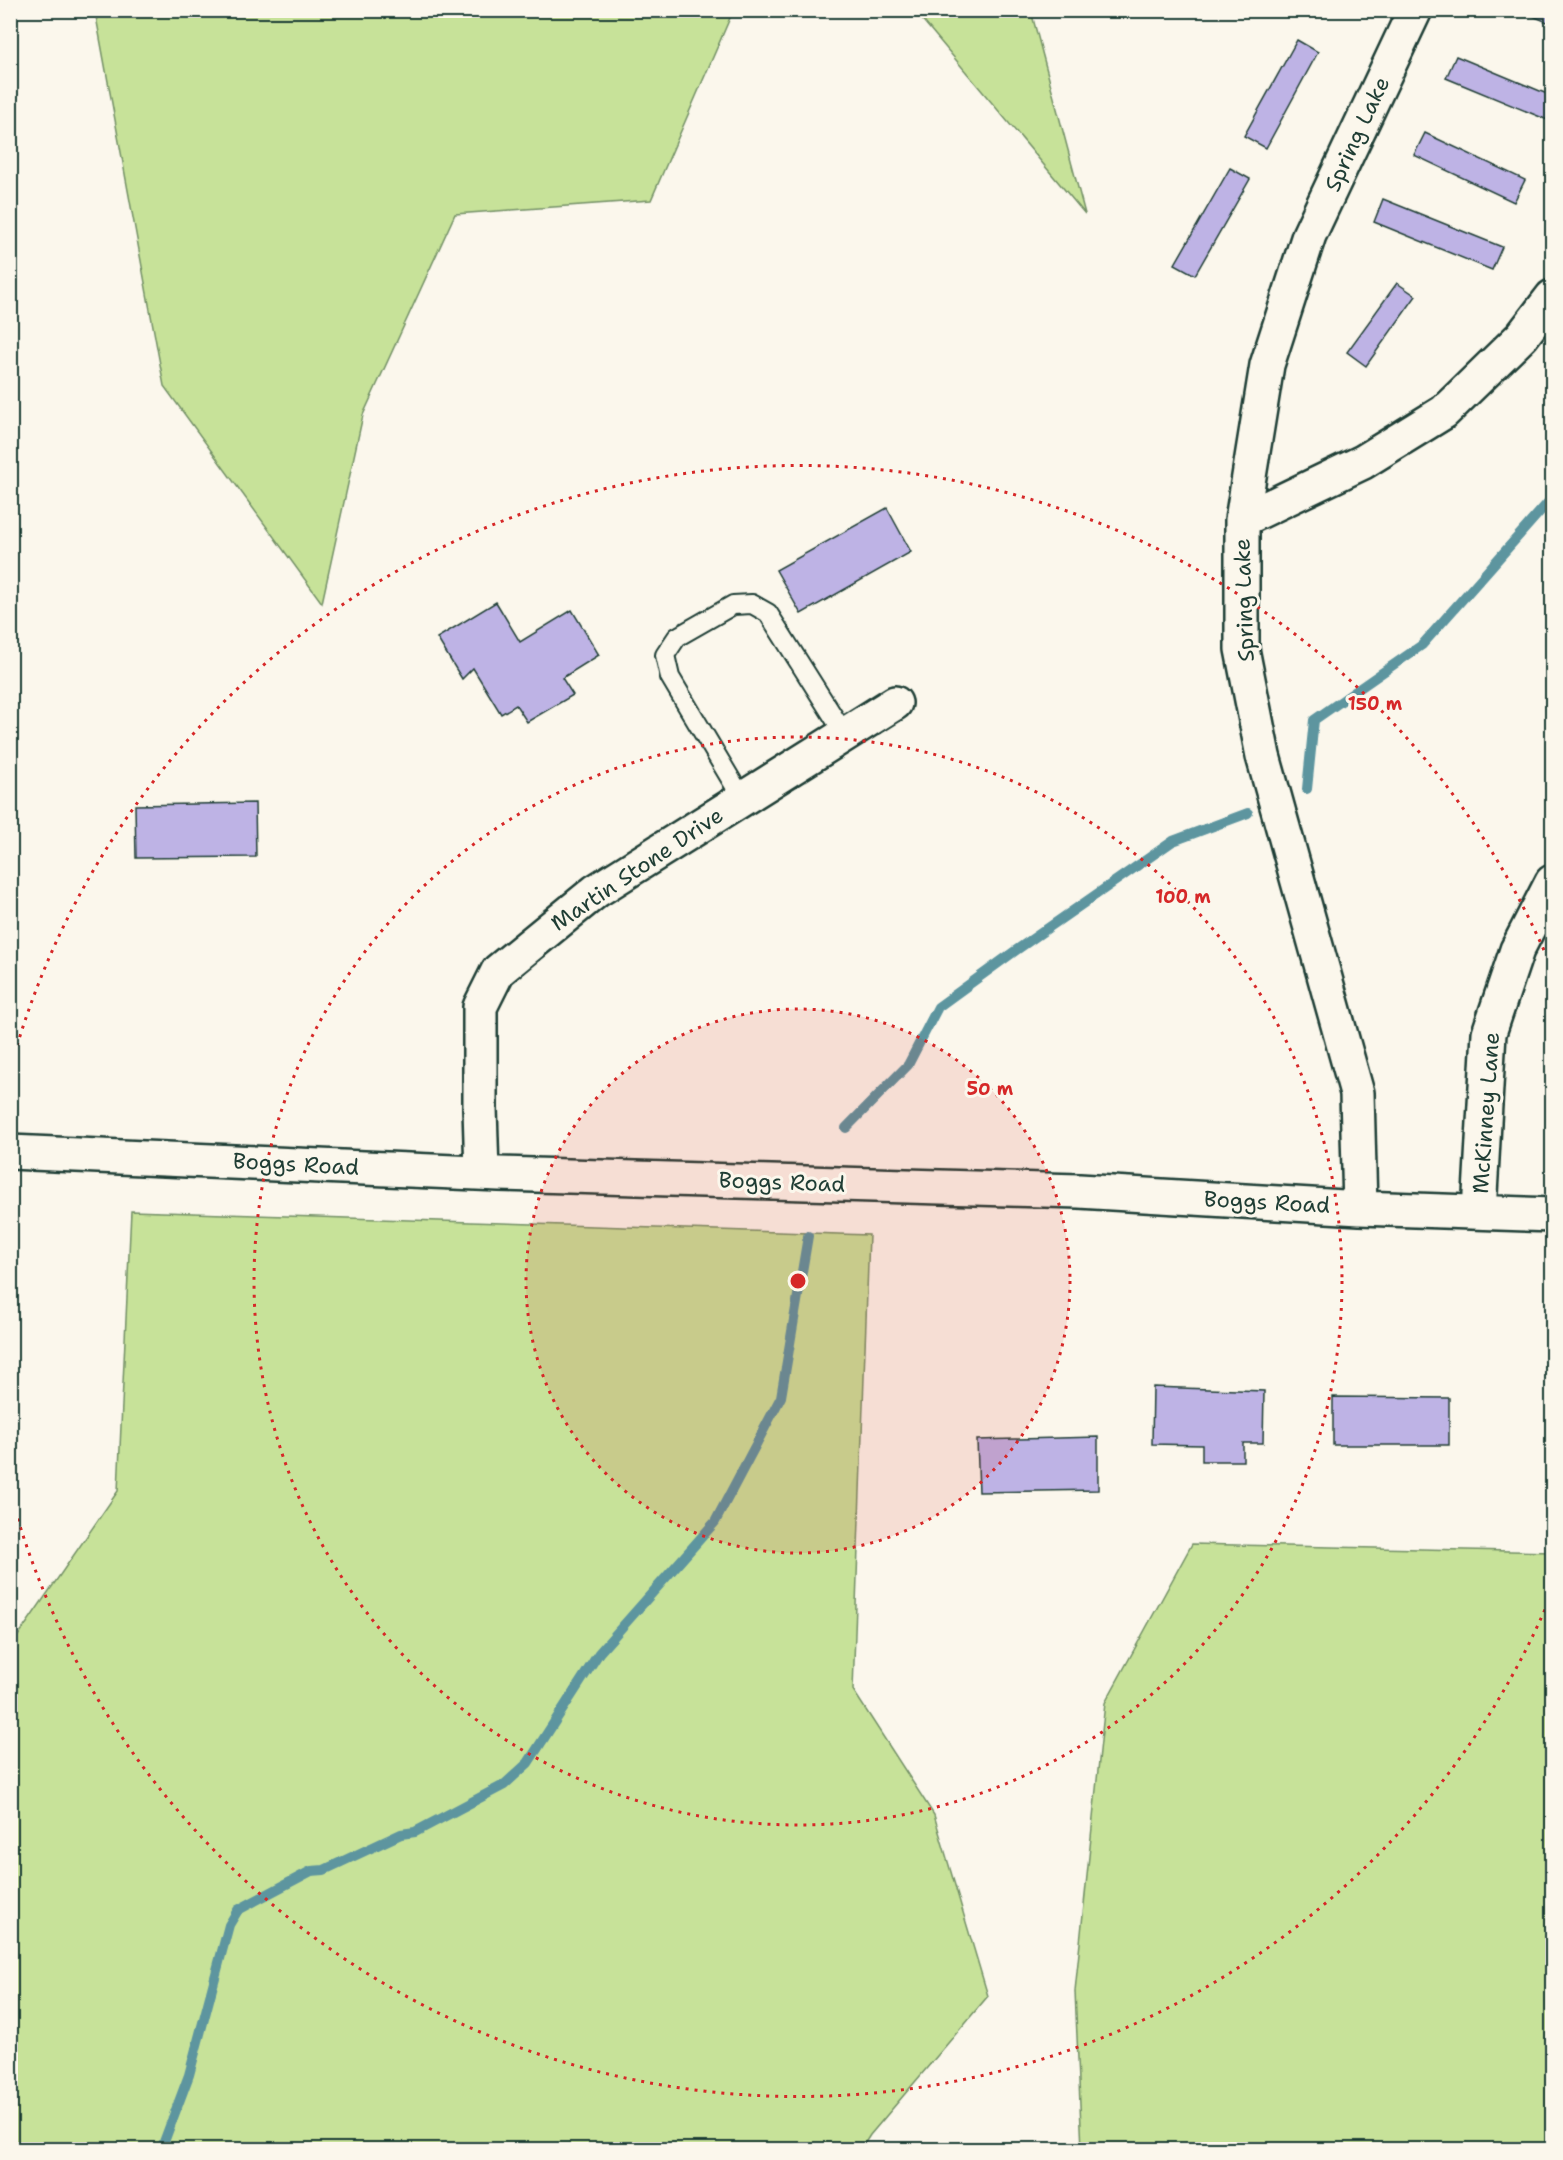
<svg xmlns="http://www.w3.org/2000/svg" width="1563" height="2160" viewBox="0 0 1563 2160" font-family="'Shantell Sans',sans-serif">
<rect width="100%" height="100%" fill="#fbf7ec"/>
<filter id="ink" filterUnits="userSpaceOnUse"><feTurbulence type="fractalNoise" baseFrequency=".0167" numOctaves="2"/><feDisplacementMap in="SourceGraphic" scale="12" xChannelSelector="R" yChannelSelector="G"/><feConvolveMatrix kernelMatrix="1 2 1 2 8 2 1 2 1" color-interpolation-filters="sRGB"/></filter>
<g filter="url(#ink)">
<path fill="#c7e299" stroke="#739066" stroke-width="1.5" d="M95 11H1031L1085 214 920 17 733 11 651 200 455 214 363 415 322 603 164 386Z
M131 1211 869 1235 853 1690 934 1815 988 1996 870 2135 861 2149H11V1646L118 1491Z
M1192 1544 1552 1552V2149H1082L1075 1991 1105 1703Z"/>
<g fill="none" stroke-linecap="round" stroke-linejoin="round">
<path stroke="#5d959f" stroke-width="10" d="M1307 789 1314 720 1422 645 1552 498
M846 1128 908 1065 938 1007 1015 951 1173 841 1248 813
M161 2150 189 2075 229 1925 238 1910 311 1871 324 1870 401 1834 415 1832 504 1785 528 1763 599 1653 715 1522 781 1397 808 1236"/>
</g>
<path fill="#beb3e5" stroke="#1f3d34" stroke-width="1.5" d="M1518 10H1552V24Z
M1297 40 1318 52 1266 148 1244 136Z
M1456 56 1552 96V116L1550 121 1446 78Z
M1425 133 1525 180 1514 202 1414 155Z
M1230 168 1250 179 1195 275 1175 264Z
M1383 199 1502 247 1492 270 1374 222Z
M1397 283 1416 296 1366 366 1347 352Z
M887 508 911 552 801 614 776 570Z
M496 602 520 642 572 610 599 655 562 678 573 695 527 722 516 705 501 714 473 668 462 679 437 638Z
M13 731 16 758 10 759V732Z
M255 803 256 857 136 858 135 805Z
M1153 1387 1264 1391 1263 1443H1243V1461H1202V1445L1152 1444Z
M1333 1397 1449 1398V1445H1333Z
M1098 1437V1490L979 1492 977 1440Z"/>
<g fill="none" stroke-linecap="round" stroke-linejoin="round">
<defs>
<path id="service" d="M742 798 670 677 665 655 677 637 733 605 752 604 768 613 845 735"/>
<path id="minor" d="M1242 520 1363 462 1444 412 1522 336 1552 297
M10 1152 499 1174 1079 1191 1360 1208 1552 1215
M482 1173 480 1108V1007L498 971 596 891 895 703
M1360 1208 1357 1093 1263 756 1242 649V520L1267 365 1309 235 1415 10
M1479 1212 1489 1033 1517 950 1552 882"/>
</defs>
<use href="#service" stroke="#1f3d34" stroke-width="22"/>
<use href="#minor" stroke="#1f3d34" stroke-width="38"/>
<use href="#service" stroke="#fbf7ec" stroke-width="18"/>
<use href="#minor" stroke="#fbf7ec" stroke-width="33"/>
</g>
</g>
<circle cx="798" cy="1281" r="272" fill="#d62828" fill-opacity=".12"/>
<g fill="none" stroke="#d62828" stroke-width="3" stroke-dasharray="3 6">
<circle cx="798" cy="1281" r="272"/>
<circle cx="798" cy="1281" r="544"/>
<path d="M1552 1593A816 816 0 0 1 12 1499M12 1063A816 816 0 0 1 1552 969"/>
</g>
<g text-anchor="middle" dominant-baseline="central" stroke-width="6" stroke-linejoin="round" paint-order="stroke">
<g font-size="22" fill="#1f3d34" stroke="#fbf7ec">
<text transform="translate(1357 134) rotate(-65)">Spring Lake</text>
<text transform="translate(1244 600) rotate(-92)">Spring Lake</text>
<text transform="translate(637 869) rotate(-34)">Martin Stone Drive</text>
<text transform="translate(1486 1113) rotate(-86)">McKinney Lane</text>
<text transform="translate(296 1164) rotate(3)">Boggs Road</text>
<text transform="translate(782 1182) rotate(2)">Boggs Road</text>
<text transform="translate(1267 1202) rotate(3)">Boggs Road</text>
</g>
</g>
<circle cx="798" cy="1281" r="9" fill="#d62828" stroke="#fbf7ec" stroke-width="3"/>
<g font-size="18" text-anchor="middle" font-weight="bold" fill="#d62828" stroke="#fbf7ec" stroke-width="6" stroke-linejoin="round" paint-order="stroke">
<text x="1375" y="710">150 m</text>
<text x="1183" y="903">100 m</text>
<text x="990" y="1095">50 m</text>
</g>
<rect width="1563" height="2160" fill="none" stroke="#fbf7ec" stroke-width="36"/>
<rect x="18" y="18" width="1527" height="2124" fill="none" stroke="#1f3d34" stroke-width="2" filter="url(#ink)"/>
</svg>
